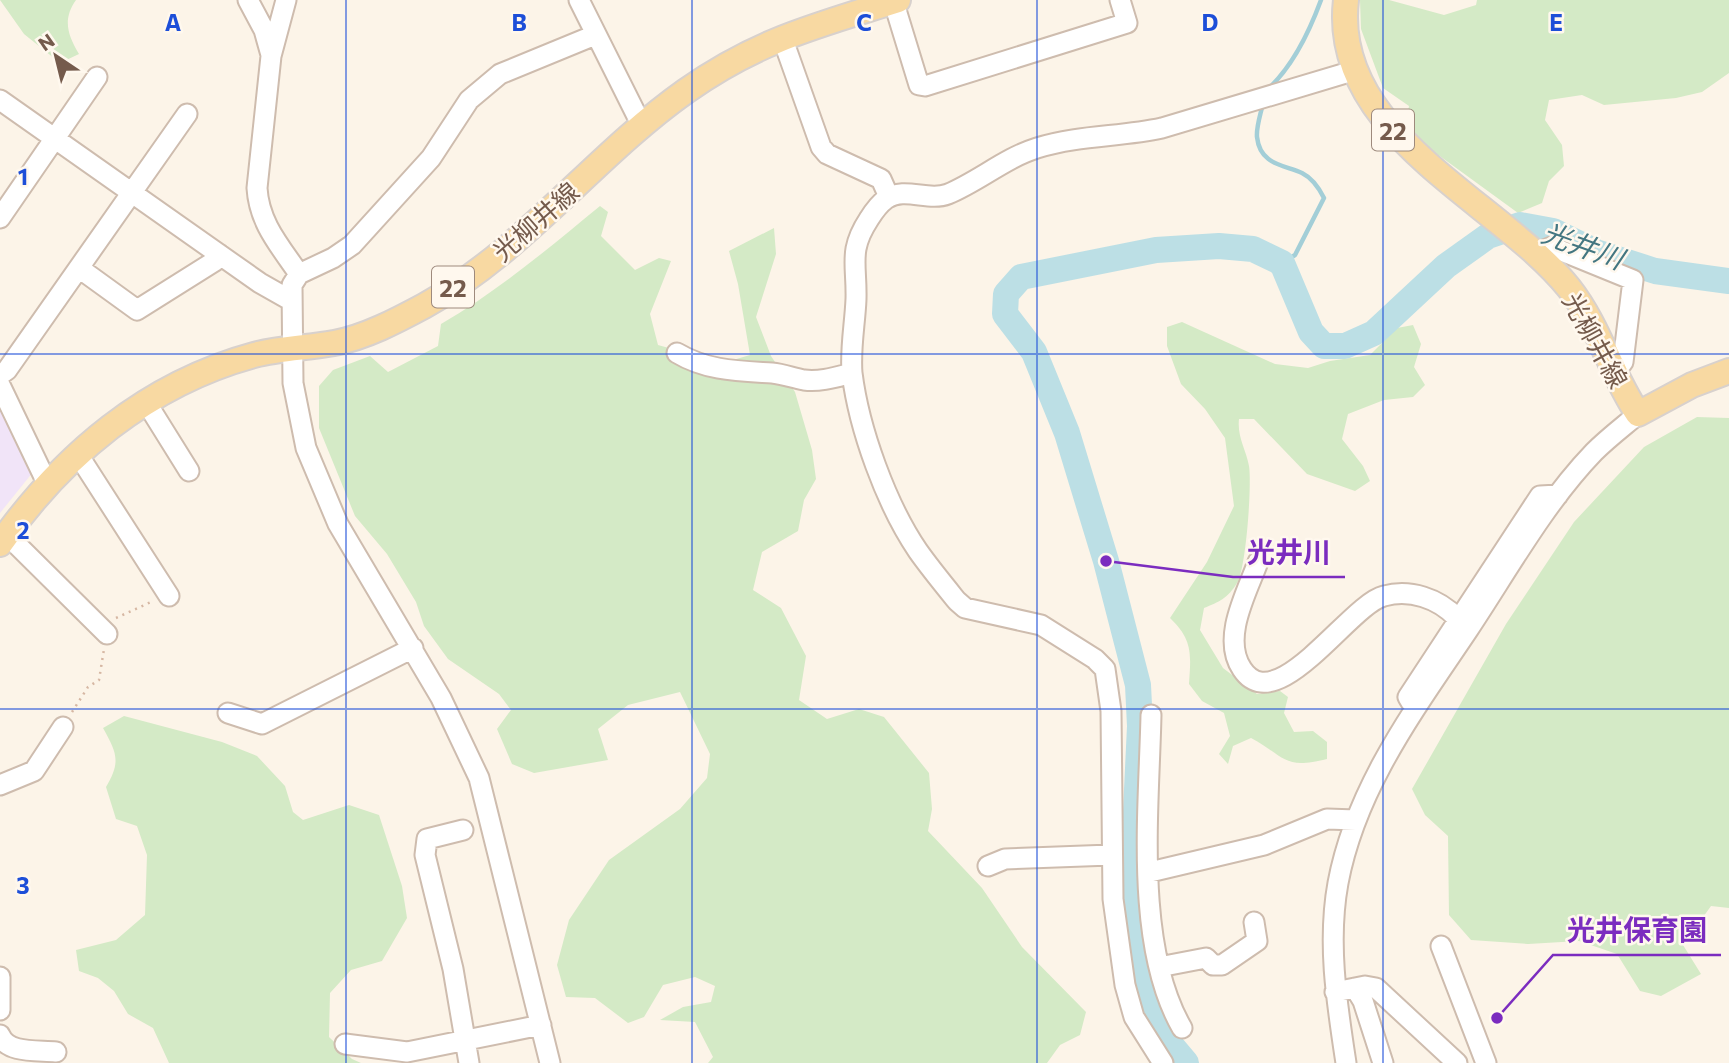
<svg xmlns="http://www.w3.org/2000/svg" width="1729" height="1063" viewBox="0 0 1729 1063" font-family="Commissioner,'Noto Sans JP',sans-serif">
<rect width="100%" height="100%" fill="#fcf4e8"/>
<path fill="#f1e4f8" d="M0 400 33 472 0 513Z"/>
<path fill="#d4eac6" d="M0 0H76C62 20 68 35 79 54L60 63 24 34Z
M1360 0H1389L1444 15 1476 5 1477 0H1729V73L1702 92 1676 98 1604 105 1582 95 1549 100 1545 120 1562 145 1564 166 1549 181 1542 203 1518 213 1426 146 1406 125 1409 106 1383 88 1361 29Z
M600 206 608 212 601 236 635 270 659 258 671 261 650 314 658 345 723 363 750 355 738 284 729 251 774 228 776 254 756 317 771 356 795 392 812 450 816 479 804 500 798 531 762 552 753 590 781 608 806 656 799 700 827 719 859 709 884 717 929 773 932 809 928 831 982 888 1022 947 1086 1012 1080 1035 1060 1045 1047 1063H708L713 1057 695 1022 660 1020 683 1007 711 1002 715 986 695 977 663 985 644 1017 628 1023 595 998 566 997 557 965 569 920 609 860 680 809 707 778 710 754 680 692 628 705 598 729 608 760 534 773 512 764 497 729 511 710 499 694 448 659 424 626 416 602 387 554 355 516 319 428V386L333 370 370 356 388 372 438 346 441 324C499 290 549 248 600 206Z
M1182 322 1275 364 1308 368 1330 361 1370 355 1397 328 1413 325 1421 344 1414 367 1425 385 1413 397 1384 400 1348 414 1342 439 1363 466 1370 481 1355 491 1307 474 1254 419H1239C1237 437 1246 449 1249 466 1252 484 1246 570 1237 583 1228 598 1219 602 1204 608L1200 630 1223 668 1257 694 1280 691 1288 697 1284 713 1294 732 1313 731 1327 742V759C1283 770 1286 757 1251 738L1233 746 1228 764 1219 754 1230 736 1224 713 1202 701 1189 684C1191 654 1193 640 1170 618L1207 562 1234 506 1225 438 1205 409 1181 384 1167 346V327Z
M1697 417 1729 418V908L1711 906 1683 945 1701 974 1661 996 1640 991 1617 954 1579 941 1528 944 1471 940 1449 915 1448 836 1425 815 1412 789 1506 624 1574 522 1644 447Z
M124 716 222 742 257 756 285 786 293 812 303 820 349 805 379 815 402 886 407 918 382 961 351 970 330 993 329 1037 352 1059 361 1063H169L153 1028 128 1014 114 991 98 978 79 971 76 950 116 940 145 915 147 855 137 826 116 819 106 787C121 762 117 753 103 728Z"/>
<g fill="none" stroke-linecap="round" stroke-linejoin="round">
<path stroke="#a3ced7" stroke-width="4.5" d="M1268 89C1292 67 1310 30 1321 0
M1263 103C1261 113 1256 127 1257 137 1260 165 1284 165 1302 173 1312 178 1319 188 1324 198L1295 255 1282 263"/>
<path stroke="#bcdfe5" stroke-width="26" d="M1186 1063 1159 1031 1147 1008 1140 970 1132 896 1140 726 1138 685 1106 561 1067 433 1034 352 1005 314 1006 294 1021 277 1156 250 1219 246 1253 249 1282 263 1311 332 1324 346H1345L1374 333 1446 266 1488 236 1520 225 1553 231 1596 252 1655 271 1729 281"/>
<defs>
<path id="minor" d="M248 0 264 30 271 55
M286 0 271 56 257 188C259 223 280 246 299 274
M579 0 642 126
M893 0 919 85 925 86 1127 23 1120 0
M782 37 821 147 827 154 881 179 889 197
M0 100 260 283 290 300
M0 218 97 77
M1537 253 1552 247 1633 280 1623 362 1615 370
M79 268 137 310 215 261 219 254
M677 353C707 371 739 371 772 373 783 374 793 378 804 380 821 382 836 377 852 373
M0 375 7 370 187 114
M0 385 47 483
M146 402 189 471
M77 453 169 596
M7 535 107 634
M1258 562C1247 592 1221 638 1242 669 1276 721 1350 604 1384 596 1410 589 1438 598 1457 618
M1411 702 1408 697 1540 496 1558 495
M228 713 262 724 413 648
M1151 715C1149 809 1134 945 1182 1028
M0 785 34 771 63 727
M463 830 427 839 425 855 453 969 469 1063
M988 866 1005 859 1111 855
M1150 872 1264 845 1327 819 1356 820
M1441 946 1486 1063
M1159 967 1206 958 1213 965H1222L1257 941 1254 922
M0 977V1010
M1355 988 1363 1001 1383 1063
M1335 992 1365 986 1376 988 1457 1063
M0 1035C7 1054 38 1050 56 1052
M345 1044 407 1052 541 1025
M550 1063 479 778 441 698 338 524 306 448 293 383 292 285 299 274 333 258 352 245 431 158 469 100 500 74 595 35
M1163 1063 1134 1017 1125 985 1113 899 1111 711 1105 669 1095 659 1041 625 965 608 957 601C944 585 930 568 918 551 886 504 859 429 852 373 850 348 855 324 856 299 857 264 848 251 869 219 874 211 879 204 886 199 905 186 928 202 948 194 979 181 1005 158 1037 148 1079 135 1121 137 1162 128L1356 70
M1346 1063C1337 1004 1327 943 1338 883 1356 787 1415 709 1468 630 1508 570 1544 504 1594 452 1608 438 1624 426 1638 414"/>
<path id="major" d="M1346 0C1330 134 1498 200 1569 288 1599 326 1611 374 1638 414L1692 385 1729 371
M0 544C63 455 147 384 254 355 280 348 308 348 334 343 364 338 398 320 424 306 524 251 594 156 686 91 758 40 816 26 898 0"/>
</defs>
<use href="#minor" stroke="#cebcae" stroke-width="23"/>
<use href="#major" stroke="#d8d1cd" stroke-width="28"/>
<path stroke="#d6b7a3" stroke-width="2.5" stroke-dasharray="2 5" stroke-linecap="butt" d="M116 618 151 602
M72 712 88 687 99 680 104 649"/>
<use href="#minor" stroke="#fff" stroke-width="19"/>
<use href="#major" stroke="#f8d9a2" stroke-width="24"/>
</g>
<path fill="none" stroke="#1d4ed8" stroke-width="2" stroke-opacity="0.55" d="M346 0V1063M692 0V1063M1037 0V1063M1383 0V1063M0 354H1729M0 709H1729"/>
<g text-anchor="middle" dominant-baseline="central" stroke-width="5" stroke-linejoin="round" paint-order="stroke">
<g fill="#fff8ee" stroke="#9e8a7d" stroke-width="2">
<rect x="1372" y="109.5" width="42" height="41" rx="5"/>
<rect x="432" y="266.5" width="42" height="41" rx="5"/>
</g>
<g font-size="24" font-weight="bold" fill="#755b4c">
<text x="1393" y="130">22</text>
<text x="453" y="287">22</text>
</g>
<g font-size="26" fill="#755b4c" stroke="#fff8ee">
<text transform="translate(535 221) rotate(-41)">光柳井線</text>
<text transform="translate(1596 340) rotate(61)">光柳井線</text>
</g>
<g font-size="28" font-style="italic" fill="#437681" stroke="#fff8ee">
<text transform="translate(1583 245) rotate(20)">光井川</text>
</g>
</g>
<g font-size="23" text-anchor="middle" font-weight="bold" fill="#1d4ed8" stroke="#fff8ee" stroke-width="5" stroke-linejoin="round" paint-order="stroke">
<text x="173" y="31">A</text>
<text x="519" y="31">B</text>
<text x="864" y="31">C</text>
<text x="1210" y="31">D</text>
<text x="1556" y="31">E</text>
<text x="23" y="185">1</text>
<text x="23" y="539">2</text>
<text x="23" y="894">3</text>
</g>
<path fill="none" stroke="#7b2cbf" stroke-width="2.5" d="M1106 561L1233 577H1345M1497 1018L1553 955H1721"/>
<g fill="#7b2cbf" stroke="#fff8ee" stroke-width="2.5">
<circle cx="1106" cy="561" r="7"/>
<circle cx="1497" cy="1018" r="7"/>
</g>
<g font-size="28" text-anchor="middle" font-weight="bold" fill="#7b2cbf" stroke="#fff8ee" stroke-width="5" stroke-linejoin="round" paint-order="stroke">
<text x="1289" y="562">光井川</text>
<text x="1637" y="940">光井保育園</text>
</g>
<g transform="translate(56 56) rotate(325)" stroke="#fff8ee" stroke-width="5" paint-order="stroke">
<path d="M0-5L12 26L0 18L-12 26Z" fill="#755b4c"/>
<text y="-10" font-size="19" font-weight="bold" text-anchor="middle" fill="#755b4c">N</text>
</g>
</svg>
